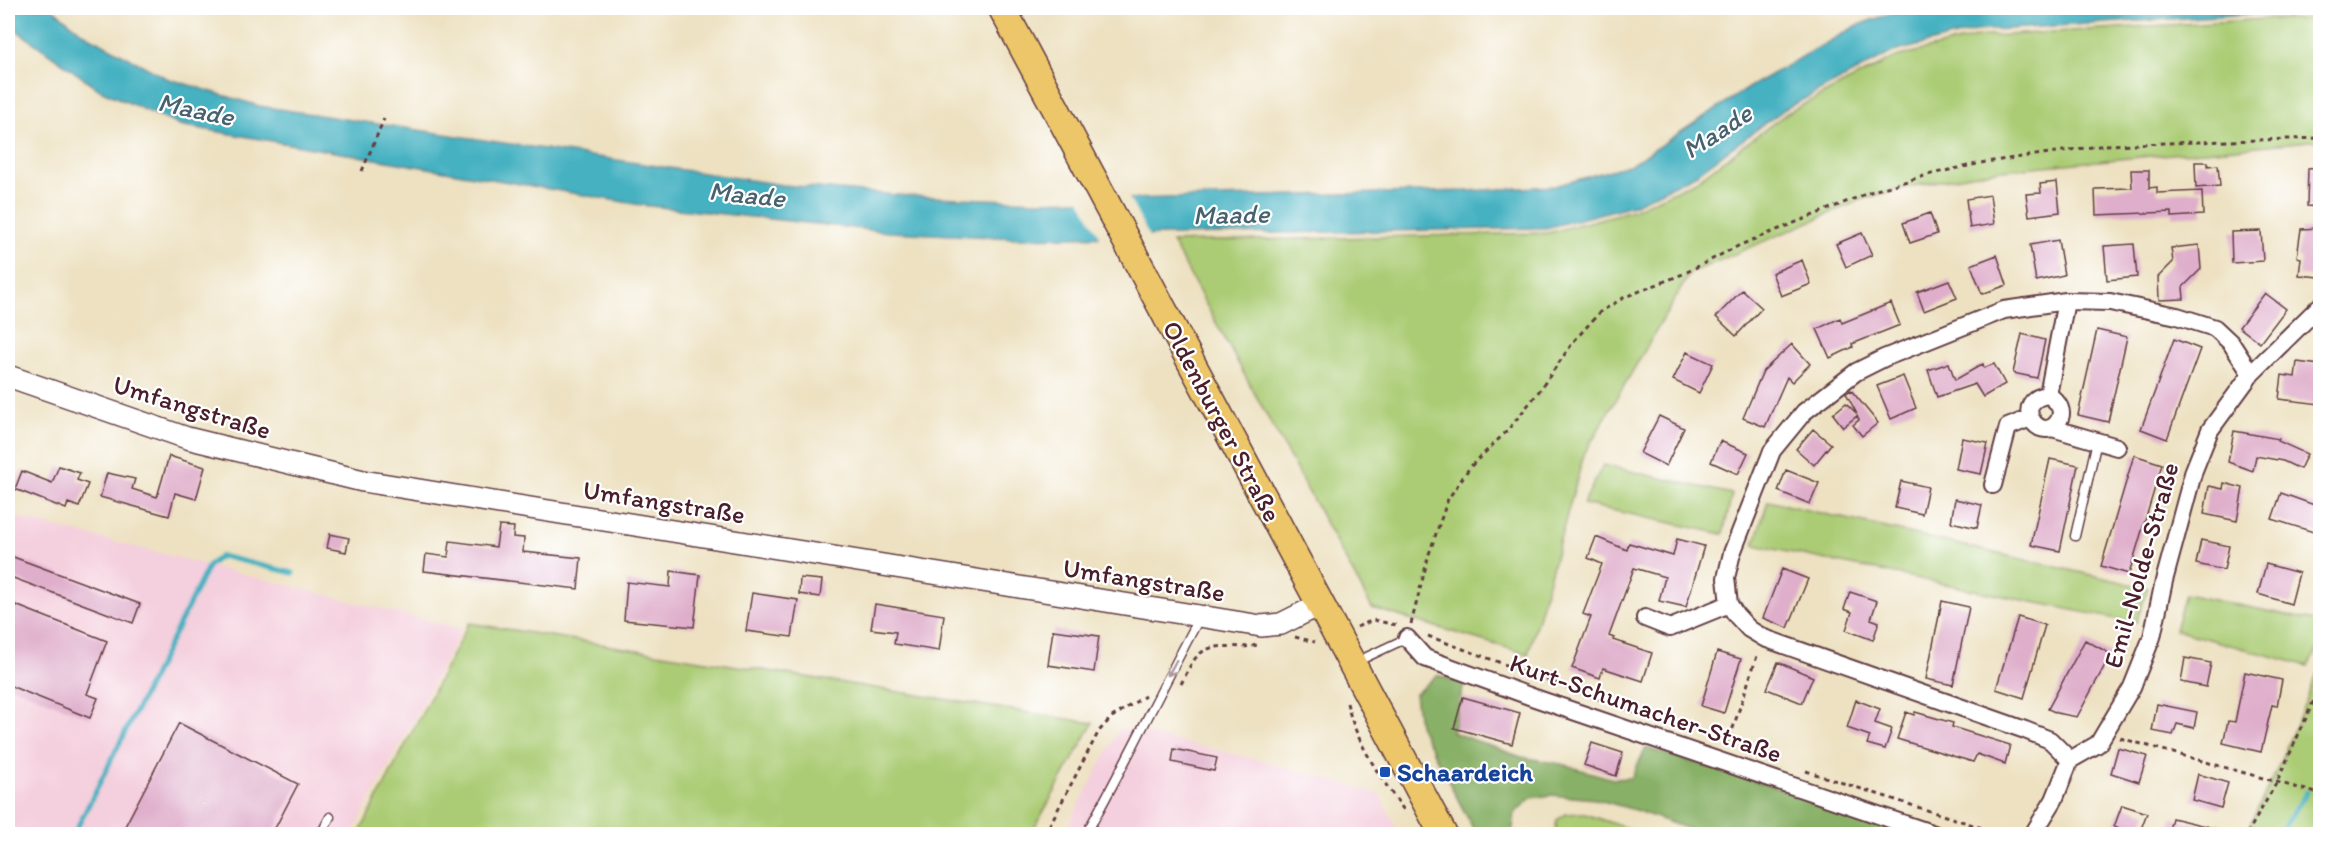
<svg xmlns="http://www.w3.org/2000/svg" width="2328" height="842" viewBox="0 0 2328 842" font-family="Itim,sans-serif">
<rect width="100%" height="100%" fill="#fff"/>
<filter id="ink" filterUnits="userSpaceOnUse"><feTurbulence type="fractalNoise" baseFrequency=".0167" numOctaves="2"/><feDisplacementMap in="SourceGraphic" scale="12" xChannelSelector="R" yChannelSelector="G"/><feConvolveMatrix kernelMatrix="1 2 1 2 8 2 1 2 1" color-interpolation-filters="sRGB"/></filter>
<filter id="wash" filterUnits="userSpaceOnUse"><feTurbulence type="fractalNoise" baseFrequency=".008" numOctaves="4" result="noise"/><feDisplacementMap in="SourceGraphic" scale="24" xChannelSelector="R" yChannelSelector="G"/><feGaussianBlur stdDeviation="1.35" result="paint"/><feColorMatrix in="noise" values="0 0 0 0 0 0 0 0 0 0 0 0 0 0 0 0 0 1.4 0 .05"/><feComposite in="paint" operator="in"/></filter>
<g filter="url(#wash)">
<rect width="100%" height="100%" fill="#ede1c1"/>
<path fill="#f4cfdd" d="M8 515 462 629 352 834H8Z
M1120 728 1264 761 1379 794 1400 834H1063Z"/>
<path fill="#abcc75" stroke="#7a7650" stroke-width="1.5" d="M2265 19H2320V140L1992 171 1908 187 1863 199 1690 273 1584 454 1528 654 1372 608 1172 242 1548 233 1633 210 1696 181 1787 113 1896 57 1976 37Z
M1603 465 1732 494 1723 534 1583 504Z
M1768 501 2148 588 2136 623 1754 545Z
M2185 594 2320 622V645L2308 666 2175 630Z
M469 623 1093 723 1031 834H359Z
M2320 667V834H2245L2276 772Z
M1582 813 1644 834 1555 833 1557 820 1566 814Z"/>
<path fill="#88b066" stroke="#696848" stroke-width="1.5" d="M1437 675 1464 684 1452 732 1521 757 1561 764 1613 779 1631 778 1646 748 1778 788 1834 813 1887 829 1885 834H1702L1635 810 1595 799 1551 795 1531 798 1515 813 1512 834H1476L1419 725 1415 694Z"/>
<path fill="#44b1c1" stroke="#476876" stroke-width="1.5" d="M8 8H52L83 33 166 78 259 106 783 185 908 196 1036 201 1467 191 1555 186 1632 164 1751 86 1858 25 1906 8H2320V14L2265 13 1975 31 1893 52 1785 109 1693 176 1633 205 1546 228 1016 238 889 232 641 205 179 125 100 90 8 24Z"/>
<path fill="#ede1c1" d="M1127 194 1150 238 1101 239 1078 196Z"/>
<g fill="none" stroke-linecap="round" stroke-linejoin="round">
<path stroke="#44b1c1" stroke-width="5" d="M2316 779 2320 771
M74 834 209 565 221 556 293 573
M2279 834 2307 792"/>
</g>
<g id="blocks">
<path fill="#dfaecb" d="M2195 162H2208V166L2218 165 2220 186 2196 188Z
M2320 167V207L2307 206 2308 168Z
M2131 170H2149V188L2157 187V193L2202 191 2203 215 2172 217V212L2096 215 2095 189 2132 188Z
M2057 182 2060 212 2029 216 2026 194 2041 193 2040 184Z
M1990 195 1994 224 1970 228 1966 199Z
M1930 213 1937 234 1910 243 1903 223Z
M2320 228V277L2299 275 2301 258 2297 257 2301 229Z
M2261 231 2263 261 2232 263 2231 232Z
M1862 233 1872 255 1846 267 1836 244Z
M2058 240 2064 275 2036 281 2030 245Z
M2134 244 2137 277 2107 280 2104 246Z
M2199 245 2201 269 2183 287 2184 299 2159 300 2158 277 2173 262 2171 248Z
M1997 255 2007 285 1982 294 1971 265Z
M1802 260 1811 284 1781 296 1772 273Z
M1949 280 1957 298 1924 311 1917 292Z
M1742 290 1762 308 1736 336 1716 317Z
M2265 293 2286 309 2260 343 2239 327Z
M1891 303 1900 325 1852 344 1853 347 1830 358 1817 329 1840 318 1842 323Z
M2097 330 2127 337 2108 422 2078 415Z
M2022 334 2045 340 2037 378 2013 373Z
M2174 339 2200 349 2167 439 2141 429Z
M1792 344 1810 364 1792 382 1787 377 1765 427 1743 418 1763 371Z
M1687 352 1713 364 1699 393 1673 380Z
M2297 362 2320 365V404L2279 399 2282 375 2295 377Z
M1949 363 1955 380 1983 364 1984 368 1994 364 2005 384 1983 397 1975 384 1937 397 1928 370Z
M1903 376 1916 408 1891 419 1877 386Z
M1851 390 1878 423 1862 436 1853 425 1859 420 1857 416 1843 427 1833 414 1846 403 1857 414 1846 393Z
M1659 416 1684 428 1666 466 1640 453Z
M1813 429 1831 444 1814 465 1796 449Z
M2234 431 2279 439 2278 441 2307 454 2300 469 2283 461 2256 456 2253 471 2228 462Z
M1962 438 1988 443 1981 474 1956 469Z
M1720 441 1748 453 1738 474 1711 462Z
M2134 455 2162 464 2129 574 2101 566Z
M169 456 205 467 196 499 175 493 169 516 100 497 107 473 135 479 132 489 157 497Z
M2050 459 2078 465 2060 551 2031 545Z
M59 466 80 473 77 480 88 484 79 507 68 503 66 509 15 489 22 471 52 483Z
M1786 470 1819 483 1810 504 1778 491Z
M1901 481 1928 487 1922 514 1895 508Z
M2224 483 2243 488 2237 521 2204 514 2209 486 2223 489Z
M2281 493 2320 507V534L2272 519Z
M1955 499 1982 505 1977 528 1951 522Z
M499 526 514 527 513 537 524 538 523 552 581 558 578 589 424 571 426 554 448 557 450 541 496 547Z
M330 534 349 538 346 552 327 548Z
M1596 537 1627 550 1629 543 1673 556 1677 539 1704 546 1686 607 1659 601 1665 577 1634 568 1609 636 1614 638 1613 640 1652 653 1643 681 1603 668 1600 678 1572 668 1591 617 1583 614 1602 564 1588 558Z
M2201 540 2229 546 2224 570 2196 564Z
M8 555 140 604 133 623 8 576Z
M2266 564 2299 573 2291 604 2258 594Z
M1782 569 1808 579 1788 628 1763 618Z
M671 571 700 575 694 627 624 620 627 582 670 587Z
M800 578 822 580 820 597 799 594Z
M1850 592 1877 601 1871 619 1879 622 1873 640 1846 630 1852 612 1844 609Z
M752 593 798 600 792 637 746 631Z
M1942 601 1969 607 1953 685 1926 679Z
M8 602 107 641 87 694 98 698 90 718 8 685Z
M875 604 944 615 939 651 894 644 896 632 871 629Z
M2018 617 2045 625 2024 698 1996 689Z
M1053 630 1099 636 1094 672 1048 665Z
M2085 640 2111 654 2077 717 2057 713 2048 709Z
M1717 652 1741 659 1724 713 1701 706Z
M2185 658 2211 663 2206 687 2181 682Z
M1778 662 1813 677 1802 703 1767 689Z
M2245 672 2282 680 2277 706 2272 705 2261 752 2223 743 2228 721 2235 722Z
M1463 697 1520 713 1512 744 1454 728Z
M1856 700 1880 709 1875 723 1892 729 1885 749 1867 744 1870 736 1847 728Z
M2157 704 2197 712 2194 728 2177 724 2173 735 2152 731Z
M1906 712 1914 715 1915 712 1953 723 1952 727 2010 745 2005 764 1977 754 1973 762 1897 739Z
M179 723 298 784 272 834H121Z
M1592 743 1623 753 1616 776 1584 765Z
M2118 748 2147 756 2139 782 2111 773Z
M1174 749 1217 758 1214 771 1172 762Z
M2198 774 2228 783 2221 808 2192 800Z
M2122 805 2147 813 2139 834 2114 827Z
M2172 818 2218 829V834H2168Z"/>
</g>
</g>
<g filter="url(#ink)">
<use href="#blocks" fill-opacity="0" stroke="#623c42" stroke-width="1.5"/>
<g fill="none" stroke-linecap="round" stroke-linejoin="round">
<defs>
<path id="service" d="M2075 536 2097 441
M1356 662 1407 638
M321 834 330 817
M1086 834C1126 763 1161 689 1200 617"/>
<path id="minor" d="M2251 374 2320 306
M2048 395C2010 400 2039 445 2057 423 2066 412 2058 401 2048 395L2066 301
M2052 428 2117 447
M1993 485 2008 427 2030 418
M1645 618 1670 628 1729 604
M1407 638 1425 658 1532 697 1934 834
M2033 834 2054 800 2070 760 2098 744 2132 687 2152 637 2164 581 2194 470 2210 430 2251 374 2231 343 2215 328 2177 316 2110 302 2066 301 2004 310 1884 358 1856 372 1804 412 1772 451 1732 553 1726 578 1729 604 1736 615 1749 629 1764 638 2025 730 2050 740 2070 760"/>
<path id="tertiary" d="M8 376 187 438 363 481 1261 626 1281 624 1319 605"/>
<path id="primary" d="M1002 8 1443 834"/>
</defs>
<use href="#service" stroke="#623c42" stroke-width="11"/>
<use href="#minor" stroke="#623c42" stroke-width="20"/>
<use href="#tertiary" stroke="#623c42" stroke-width="24"/>
<use href="#primary" stroke="#623c42" stroke-width="30"/>
<path stroke="#623c42" stroke-width="3" stroke-dasharray="4.5 4.5" stroke-linecap="butt" d="M362 171 384 119
M1411 624 1429 554 1448 499 1470 467 1507 431 1537 394 1574 341 1600 312 1625 297 1683 274 1740 245 1873 191 1931 174 1986 162 2106 145 2320 138
M1357 627 1373 620 1396 625
M1428 636 1658 721
M1295 637 1315 642
M1181 684C1185 677 1188 669 1192 663 1208 637 1233 651 1257 645
M1347 703C1356 743 1382 780 1406 813
M2120 738 2320 794
M1727 746 1758 653
M1806 771 2001 834
M1045 834 1099 731 1112 717 1145 696
M2247 834 2277 782 2320 687"/>
<use href="#service" stroke="#fff" stroke-width="8"/>
<use href="#minor" stroke="#fff" stroke-width="16"/>
<use href="#tertiary" stroke="#fff" stroke-width="21"/>
<use href="#primary" stroke="#ecc669" stroke-width="27"/>
</g>
<defs><path id="oneway-shaft" d="M-6 0H5M1.5-3L5.5 0L1.5 3" fill="none" stroke-width="1.6" stroke-linecap="round" stroke-linejoin="round" transform="scale(1.5)"/></defs>
<use stroke="#ae9aa0" href="#oneway-shaft" transform="translate(1172 668) rotate(119)"/>
</g>
<rect fill="#1a4fb4" stroke="#fff" stroke-width="2" x="1379" y="766" width="12" height="12" rx="3"/>
<g text-anchor="middle" dominant-baseline="central" stroke-width="4.5" stroke-linejoin="round" paint-order="stroke">
<g font-size="26" fill="#4a1f2b" stroke="#fff">
<text transform="translate(192 407) rotate(17)">Umfangstraße</text>
<text transform="translate(1222 421) rotate(62)">Oldenburger Straße</text>
<text transform="translate(664 502) rotate(9)">Umfangstraße</text>
<text transform="translate(2141 565) rotate(-74)">Emil-Nolde-Straße</text>
<text transform="translate(1144 580) rotate(9)">Umfangstraße</text>
<text transform="translate(1646 708) rotate(19)">Kurt-Schumacher-Straße</text>
</g>
<g font-size="26" font-weight="bold" fill="#164399" stroke="#fff" text-anchor="start">
<text x="1397" y="772">Schaardeich</text>
</g>
<g font-size="27" font-style="italic" fill="#47616e" stroke="#fff">
<text transform="translate(196 109) rotate(12)">Maade</text>
<text transform="translate(1717 131) rotate(-33)">Maade</text>
<text transform="translate(747 194) rotate(6)">Maade</text>
<text transform="translate(1231 214) rotate(-1)">Maade</text>
</g>
</g>
<rect width="2328" height="842" fill="none" stroke="#fff" stroke-width="30"/>
</svg>
